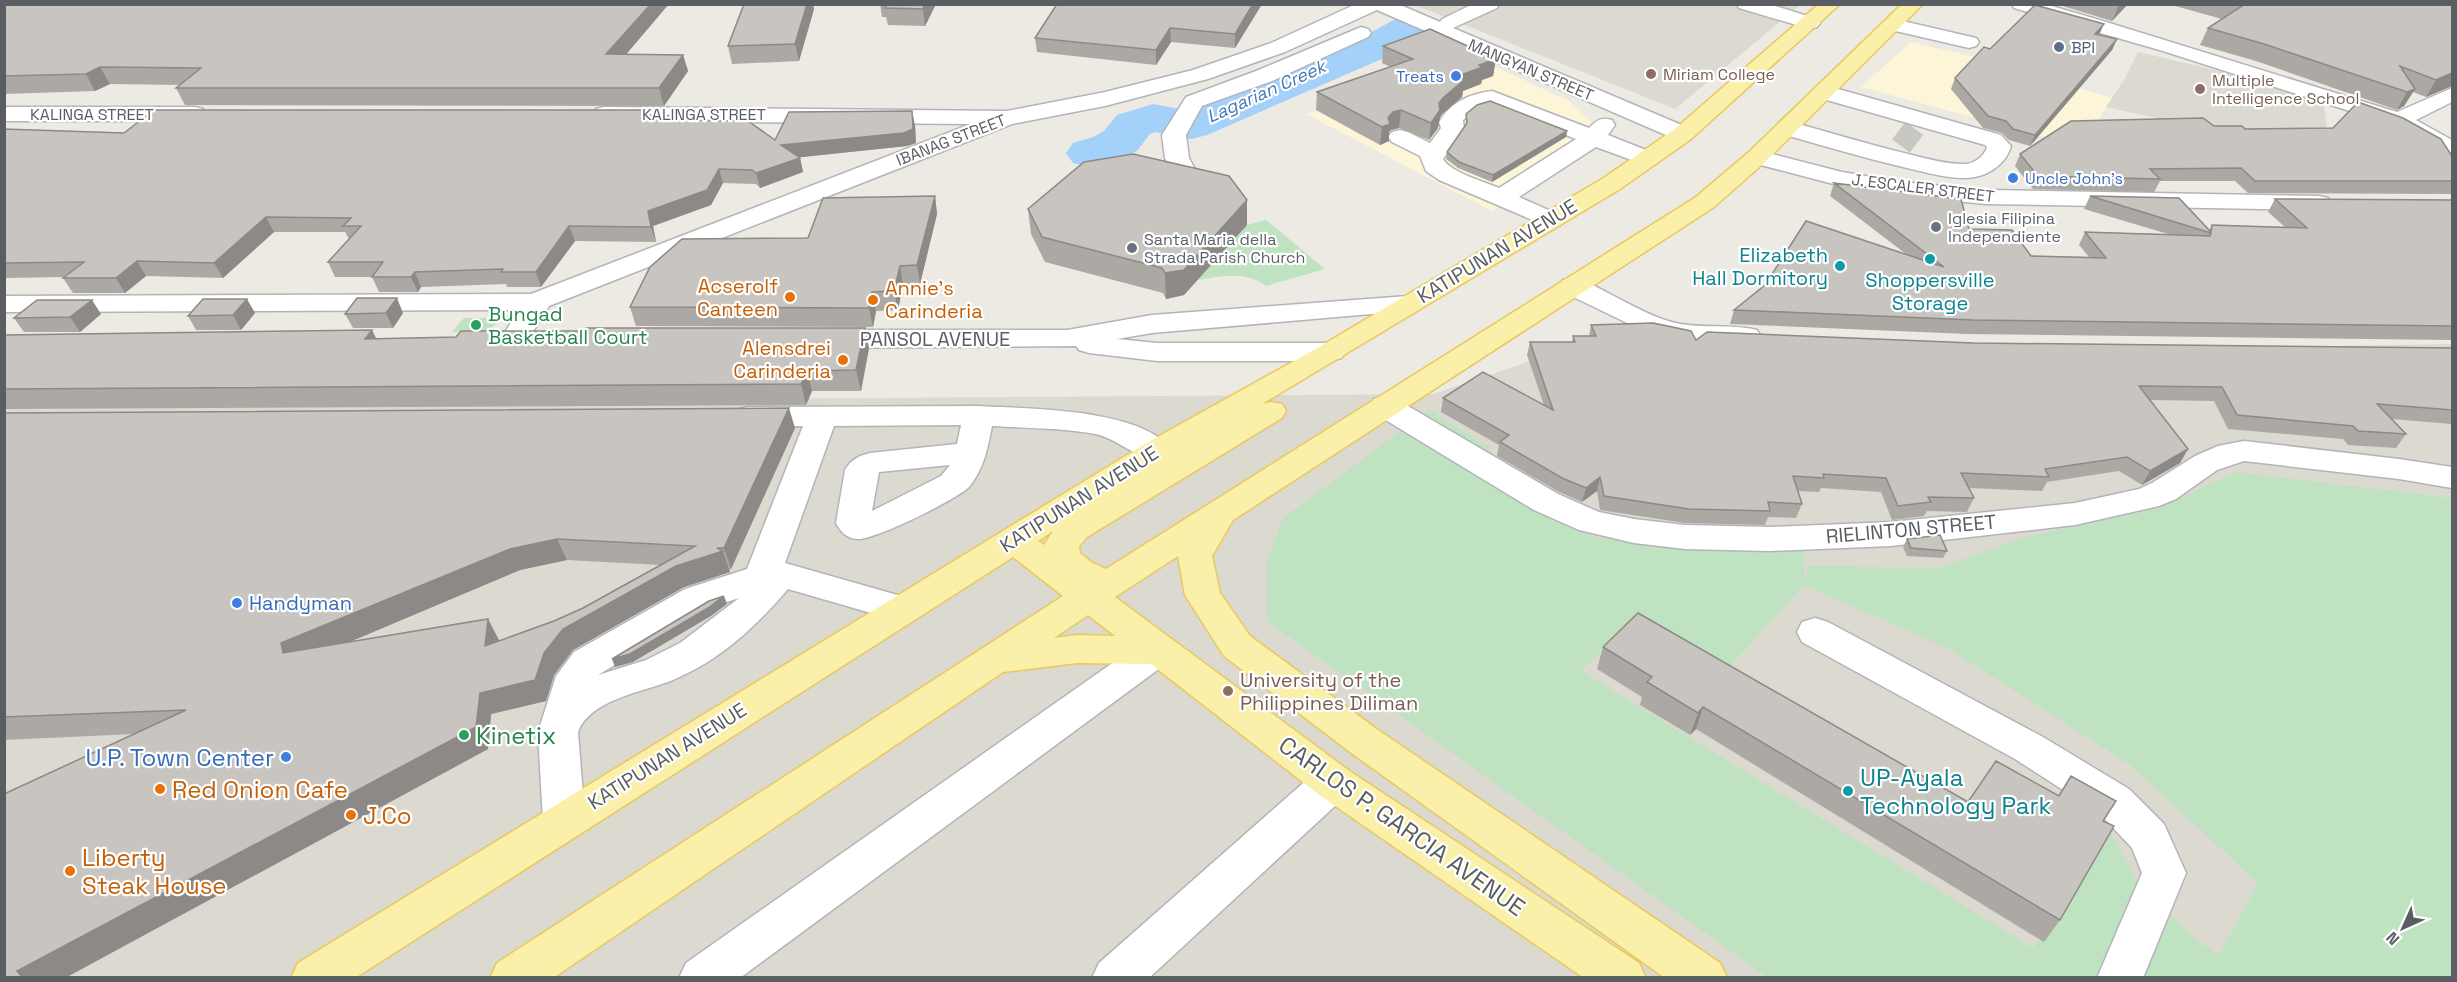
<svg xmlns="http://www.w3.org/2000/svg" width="2457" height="982" viewBox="0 0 2457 982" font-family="'Space Grotesk',sans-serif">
<rect width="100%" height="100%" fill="#eceae2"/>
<path fill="#fcf5d7" d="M1911 42 1980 58 2112 98 2082 147 1861 87Z
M1468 54 1569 101 1596 126 1576 162 1492 211 1306 114Z"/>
<path fill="#dcd9d0" d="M1415 5H1800L1794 10 1784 8 1772 17 1782 20 1675 109Z
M2138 52 2232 74 2323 101 2327 126 2317 140H2257L2106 107 2124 80Z
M2452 344V977H5L4 404 1434 394 1530 361Z"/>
<path fill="#bfe3c1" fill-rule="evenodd" d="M1266 220 1325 269 1266 286C1245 271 1223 276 1198 280L1247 225Z
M464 318H500L489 332H452Z
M1429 410 1491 448 1478 473 1596 538 1673 529 1805 546 1804 582 1809 566 1939 568 2028 536 2156 509 2236 472 2452 498V977H1767L1267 621V562L1283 518ZM1804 585 1951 650 2129 764 2258 883 2219 955 2194 938 2139 885 2111 833 2033 948 1581 671 1636 617 1730 666Z"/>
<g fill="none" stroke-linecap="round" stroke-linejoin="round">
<path fill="#a4d1fa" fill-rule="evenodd" d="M1413 14 1427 17 1433 26 1427 35 1398 52 1207 135 1191 139 1156 132 1150 134 1137 151 1120 159 1090 167 1073 163 1066 153 1073 143 1093 137 1104 131 1117 115 1153 104 1186 110 1368 34 1399 17Z"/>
<path stroke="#c8c7c2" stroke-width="22" stroke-dasharray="22 10" stroke-linecap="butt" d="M1901 146 1916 126"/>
<defs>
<path id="minor" d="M1356 4H1398L1440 22 1442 19 1473 4H1499L1497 8 1453 28 1691 129 1695 134 1691 139 1683 141 1675 139 1377 10 1285 52 1208 79 1105 106 1012 124 549 306 526 343 516 346 506 343 502 337 519 310 4 312V296L531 294 971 124 604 121 596 119 593 114 596 109 604 107 1007 111 1105 92 1193 70 1271 43Z
M1737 4H1769L1817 19 1820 23 1817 27 1810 29 1739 8Z
M2012 4H2045L2103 21 2397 112 2452 88V102L2416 120 2452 140V157L2444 155 2397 128 2362 115 2163 51 2014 8Z
M1894 19 1976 38 1979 42 1976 46 1969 48 1887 29 1884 25 1887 21Z
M1361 27 1368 29 1371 33 1368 37 1272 81 1202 106 1186 135 1189 158 1198 175 1195 180 1186 182 1177 180 1165 158 1162 135 1186 97 1256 71Z
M1824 85 2001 135 2011 146C2007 162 1991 174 1975 177 1952 181 1925 172 1903 167 1861 157 1820 145 1779 133L1776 128 1779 123 1787 121C1829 132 1870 145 1912 155 1928 159 1950 165 1967 164 1975 163 1985 155 1987 147L1985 145 1816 97 1813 92 1816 87Z
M1492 91 1589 128C1597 120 1601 117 1612 120L1615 125 1608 135 1656 154 1660 159 1656 164 1648 166 1596 147 1519 197 1560 215 1564 220 1560 225 1551 228 1439 180 1426 171 1420 156 1392 142 1388 137 1392 132 1400 130 1408 132 1430 143 1441 128 1439 122C1451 102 1469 94 1492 91ZM1490 105 1576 139 1499 188C1485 182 1450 172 1443 159L1464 128 1463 120 1475 110Z
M4 107H195L203 109 206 114 203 119 195 121H4Z
M1757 150 1842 172 1902 182 1986 190 2319 196 2328 198 2331 203 2328 208 2319 210 1986 204 1902 196 1841 186 1749 162 1745 157 1749 152Z
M1573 278 1583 280C1610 293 1640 312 1668 321 1697 330 1728 323 1757 330L1761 336 1757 342 1747 345 1687 342 1650 334 1563 292 1559 286 1563 280Z
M1408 296 1418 298 1422 304 1418 310 1152 333 1117 339 1157 343H1331L1341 346 1346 352 1341 358 1331 361H1157L1089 353 1079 350 1076 346 822 348 812 345 808 339 812 333 822 330H1067L1152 315Z
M1385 397 1396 399 1558 494 1599 512 1634 519 1685 525 1770 527 1891 522 2075 503 2139 489 2152 483 2195 456 2218 446 2244 441 2399 459 2452 467V488L2399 479 2244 461 2217 470 2176 499 2159 506 2075 525 1891 546 1770 551 1685 549 1634 543 1579 530 1534 510 1374 413 1370 406 1374 399Z
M979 406C1027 409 1144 408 1172 451L1167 458C1140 465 1121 439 1095 434 1065 428 1023 428 992 426 988 447 984 468 970 486 960 498 873 541 857 539 846 538 841 532 836 523L845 470C851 460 858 456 870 453L957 444 961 425 834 426 785 563 915 600 920 609 915 618 902 622 788 589C764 617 737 644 706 663 696 669 684 675 673 680 644 692 590 699 578 732L585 821 579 834 564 839 549 834 543 821 538 732 556 676 574 652 685 589 747 569 803 426 747 427 736 424 732 417 736 410 747 407ZM950 465 941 476 872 511 879 472ZM739 598 680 643 646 660 598 675 711 607Z
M1815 618 1828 622 2043 737 2129 789 2164 824 2186 873 2143 978H2097L2142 873 2132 848 2099 813 2015 759 1802 642 1797 632 1802 622Z
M1158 636 1171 640 1177 650 1171 660 740 978H679L686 963 1145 640Z
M1333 765 1348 770 1354 782 1348 794 1149 978H1092L1099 963 1318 770Z"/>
<path id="major" d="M1819 4H1840L1691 139 1620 189 1262 404 1271 402 1282 404 1286 411 1282 418 1087 537 1079 546 1080 553 1091 562 1106 569 1696 197 1749 152 1902 4H1923L1765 162 1714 207 1233 520 1212 556 1220 593 1250 636 1378 730 1720 963 1727 978H1665L1350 752 1224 656 1185 595 1178 556 1115 597 1348 770 1639 963 1646 978H1584L1318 794 1151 664 1077 663 1003 672 553 978H490L497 963 1063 596 1013 557 355 978H291L298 963 1145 444 1321 346 1602 179 1675 129ZM1053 531 1044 545 1038 541ZM1088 615 1115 636 1077 635 1054 638Z"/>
</defs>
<use href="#minor" stroke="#b2b4b9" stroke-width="3"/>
<use href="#major" stroke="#e9c85e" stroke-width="3"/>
<use href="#minor" fill="#fff" fill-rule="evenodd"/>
<use href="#major" fill="#faf0a9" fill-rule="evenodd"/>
</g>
<path fill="#aca9a4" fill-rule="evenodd" d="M4 4 626 54 683 55 688 71 664 106 185 105 176 88 180 85 110 84 95 91 4 94Z
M880 4H936L925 26 888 25 886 17H882Z
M1057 4H1262L1235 48 1171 42 1156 65 1037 52 1035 38Z
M2056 4H2128L2112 21Z
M2168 4H2452V86L2426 97 2413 92 2404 106 2397 110 2256 61 2200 45 2208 28 2222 19Z
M814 9 799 61 732 64 728 46Z
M2099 35 2117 39 2112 50 2030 146 2009 140 2002 133 1983 128 1951 89 1955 78 1990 49Z
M1383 46 1496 59 1493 76 1482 80 1481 84 1463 91 1462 97 1442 114 1440 117 1438 128 1429 140 1399 128 1391 130 1389 132V141L1380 145 1316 110 1317 92 1391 67 1382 63Z
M1466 114 1567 131 1566 137 1492 182 1458 168 1446 159 1447 152 1466 124Z
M648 115 685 120 775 140 915 125 916 143 907 146 799 157 800 158 803 172 760 188 756 184 723 183 711 205 653 226 656 242 575 241 541 287H507L506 284 421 287 418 292H379L372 277H335L328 262 349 239 345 232H274L223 278 146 276 125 293H73L63 278 64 277 4 278V129L124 133Z
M2214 126 2245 129 2452 156V194L2248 193 2235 181H2160L2154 192 2033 189 2015 166 2020 154Z
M1834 183 1969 229 2031 256 2089 257 2079 245 2085 232 2168 234 2084 209 2090 196 2209 230 2212 225 2285 227 2268 212 2275 199 2452 200V340L1967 334 1730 324 1734 310 1906 254 1830 196Z
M935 196 937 214 920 284H903L898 310 876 311 873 327 636 326 630 307 808 238Z
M1028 209 1247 225 1184 295 1166 299 1163 293 1045 262 1031 234Z
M255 313 241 330H196L188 316Z
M403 313 393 328H353L345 314Z
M101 314 80 332H24L14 318Z
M1591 325 1696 340 2452 348V424L2392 419 2406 434 2396 448 2348 445 2343 439 2228 429 2214 401 2150 400 2188 449 2180 463 2142 485 2119 471 2047 482 2042 491 1969 488 1974 498 1967 512 1927 511 1924 516 1892 520 1881 492 1821 488 1819 492 1797 491 1802 504 1796 518 1768 517 1765 525 1685 523 1600 510 1597 491 1582 502 1559 492 1497 456 1499 445 1441 412 1443 398 1544 405 1527 355 1530 342H1572L1573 336H1589Z
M865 328 869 348 861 391H812L806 405 4 409V335L376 339 456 337 584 331Z
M4 413 795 428 731 569H729L730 572 684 587 573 650 554 675 546 701 491 714 488 749 65 978H4L134 734 4 740ZM567 560 661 565 583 608 554 621 499 641V640L349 642 520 570Z
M1907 539 1947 551 1943 558 1907 556 1903 547Z
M1603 647 1968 802 2058 796 2071 776 2103 821 2060 920 2044 942 1696 729 1690 735 1640 705 1642 697 1597 669Z"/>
<path fill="#8c8986" d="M651 4H669L612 71 606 54Z
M807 4H813L814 9 799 61 795 44Z
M925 4H936L925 26 923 9Z
M1253 4H1262L1235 48V34Z
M2120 4H2128L2112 21 2119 5Z
M2104 24 2099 35 2095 34Z
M1170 28 1171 42 1156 65V50Z
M2117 39 2112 50 2030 146 2035 135Z
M683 55 688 71 664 106 659 88Z
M1496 59 1493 76 1482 80 1481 84 1463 91 1462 97 1442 114 1440 117 1438 128 1429 140 1431 123 1439 103 1455 77 1479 65Z
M100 67 110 84 95 91 86 74Z
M2452 73V86L2426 97 2436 80Z
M2415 89 2404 106 2397 110 2407 92Z
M1401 110 1399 128 1391 130 1389 132V141L1380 145 1382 127 1393 112Z
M912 111 915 125 916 143 907 146 784 159 781 145Z
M1567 131 1566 137 1492 182 1493 175Z
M800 158 803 172 760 188 756 173Z
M719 169 723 183 711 205 653 226 656 242 651 227 648 211Z
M935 196 937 214 920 284 917 265Z
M1247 200V225L1184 295 1166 299 1165 273Z
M266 217 274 232 223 278 214 263Z
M569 226 575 241 541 287 536 272Z
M137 261 146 276 125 293 116 278Z
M900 266 903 284 898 310 894 291Z
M415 272 421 287 418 292 411 277Z
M872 292 876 311 873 327 869 308Z
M397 298 403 313 393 328 386 313Z
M247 299 255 313 241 330 233 315Z
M92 300 101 314 80 332 70 317Z
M865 328 869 348 861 391 856 370Z
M372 330 382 350 365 339Z
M807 371 812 391 806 405 801 384Z
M789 408 795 428 731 569 724 548Z
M2188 449 2180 463 2142 485 2150 471Z
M1600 477 1597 491 1582 502 1586 488Z
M557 539 567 560 520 570 295 665 283 653 281 643 510 549Z
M723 551 730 572 684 587 573 650 554 675 546 701 491 714 488 749 65 978H23L17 971 544 653 563 629 676 566Z
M724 596 727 604 711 616 633 662 615 667 612 659Z
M488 619 499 640 496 667 485 646Z
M1703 707 1696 729 1690 735 1698 713Z"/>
<path fill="#c8c4bf" stroke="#8c8986" stroke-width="1.5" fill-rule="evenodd" d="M4 4H651L606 54 683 55 659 88H176L201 68 100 67 86 74 4 76Z
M744 4H807L795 44 728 46Z
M887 4H925L923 9 885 8Z
M1057 4H1253L1235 34 1170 28 1156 50 1035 38Z
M2235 4H2452V73L2436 80 2400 66 2415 89 2407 92 2264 44 2208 28 2242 6Z
M2035 5 2104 24 2095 34 2117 39 2035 135 2013 129 2006 121 1988 116 1955 78 1984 47 1990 49Z
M1430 29 1496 59 1479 65 1483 67 1455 77 1464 80 1444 97 1439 103 1440 110 1431 123 1401 110 1393 112 1388 118 1390 124 1382 127 1317 92 1413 59 1383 46Z
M1490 101 1567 131 1493 175 1459 162 1447 152 1467 123 1466 114 1477 105Z
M2358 102 2403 118 2441 139 2452 156V181H2255L2241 168 2150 169 2160 179 2038 176 2020 154 2071 121 2203 118 2214 126H2242L2245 129 2333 128Z
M154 110H646L643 115 684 116 681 120 748 121 775 140 789 112 912 111 913 129 904 133 781 145 800 158 756 173 752 170 719 169 707 190 648 211 651 227 569 226 536 272H501L503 269 415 272 411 277H372L383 262H328L361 226H343L351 218 266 217 214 263 137 261 116 278H63L84 262 4 263V129L124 133Z
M1133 154 1229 176 1247 200 1184 270 1165 273 1162 268 1042 237 1028 209 1084 162Z
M1834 183 1961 199 1969 229 2012 230 2031 256 2106 258 2085 232 2210 236 2211 233 2090 196 2179 198 2211 232 2212 225 2307 228 2275 199 2452 200V326L1973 320 1734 310 1765 285 1806 221 1944 267Z
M935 196 917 265 900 266 894 291 872 292 869 308 630 307 650 267 682 239 808 238 823 198Z
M357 298H397L386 313 345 314Z
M203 299H247L233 315 188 316Z
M37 300H92L70 317 14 318Z
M1653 323 1691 331 1696 340 1707 332 1973 343 2452 348V410L2377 404 2406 434 2358 431 2353 426 2237 415 2222 387 2139 386 2188 449 2150 471 2127 457 2045 469 2049 477 1961 473 1974 498 1928 497 1931 502 1898 506 1886 478 1823 474 1824 478 1793 476 1802 504 1768 502 1770 511 1689 509 1604 496 1600 477 1586 488 1562 478 1500 442 1509 435 1443 398 1483 372 1553 410 1530 342H1575L1573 336H1596L1591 325Z
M586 328H865L856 370 807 371 801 384 4 389V335L372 330 365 339 456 337 461 331H584Z
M789 408 724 548H717L723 551 676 566 563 629 544 653 535 680 480 693 476 727 17 971 23 978H4V794L186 710 4 717V413ZM557 539 695 546 583 608 554 621 485 646 488 619 283 653 281 643 510 549Z
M1940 535 1947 551 1911 548 1907 539Z
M724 596 708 608 630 654 612 659 709 601Z
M1638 613 1968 802 1996 761 2059 796 2071 776 2116 801 2103 821 2114 826 2060 920 1703 707 1698 713 1647 682 1652 677 1603 647Z"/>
<circle fill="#5c6f8a" stroke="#fff" stroke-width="2" cx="2059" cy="47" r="6"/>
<g fill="#8d6e63" stroke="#fff" stroke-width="2">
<circle cx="1651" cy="74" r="6"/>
<circle cx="2200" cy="89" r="6"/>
<circle cx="1228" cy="691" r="6"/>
</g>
<g fill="#3f7fe0" stroke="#fff" stroke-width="2">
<circle cx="1456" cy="76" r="6"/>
<circle cx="2013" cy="178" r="6"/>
<circle cx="237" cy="603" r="6"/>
<circle cx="286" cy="757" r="6"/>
</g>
<g fill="#6b7280" stroke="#fff" stroke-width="2">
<circle cx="1936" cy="227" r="6"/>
<circle cx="1132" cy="248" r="6"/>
</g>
<g fill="#0f9aa8" stroke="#fff" stroke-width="2">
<circle cx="1930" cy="259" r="6"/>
<circle cx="1840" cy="266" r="6"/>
<circle cx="1848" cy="791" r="6"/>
</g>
<g fill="#e8710a" stroke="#fff" stroke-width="2">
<circle cx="790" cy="297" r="6"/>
<circle cx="873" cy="300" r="6"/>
<circle cx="843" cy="360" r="6"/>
<circle cx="160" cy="789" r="6"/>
<circle cx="351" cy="815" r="6"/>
<circle cx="70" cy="871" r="6"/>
</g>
<g fill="#2e9e5b" stroke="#fff" stroke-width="2">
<circle cx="476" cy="325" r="6"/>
<circle cx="464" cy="735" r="6"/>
</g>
<g text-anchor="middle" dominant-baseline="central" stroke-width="4.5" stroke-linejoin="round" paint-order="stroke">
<g font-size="16" fill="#4e5e75" stroke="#fff" text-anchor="start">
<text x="2071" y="47">BPI</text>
</g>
<g font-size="16" fill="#5a5d62" stroke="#fff">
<text transform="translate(1531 70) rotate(23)">MANGYAN STREET</text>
<text x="92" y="114">KALINGA STREET</text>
<text x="704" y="114">KALINGA STREET</text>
<text transform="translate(951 140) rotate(-21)">IBANAG STREET</text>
<text transform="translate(1923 188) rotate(7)">J. ESCALER STREET</text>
</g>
<g font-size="16" fill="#785e54" stroke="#fff" text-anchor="start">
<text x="1663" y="74">Miriam College</text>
<text x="2212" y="80">Multiple<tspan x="2212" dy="18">Intelligence School</tspan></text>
</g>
<g font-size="16" fill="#366cbe" stroke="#fff" text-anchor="end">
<text x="1444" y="76">Treats</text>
<text x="2025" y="178" text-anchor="start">Uncle John's</text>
</g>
<g font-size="16" fill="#5b616d" stroke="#fff" text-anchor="start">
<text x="1948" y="218">Iglesia Filipina<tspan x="1948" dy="18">Independiente</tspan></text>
<text x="1144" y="239">Santa Maria della<tspan x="1144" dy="18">Strada Parish Church</tspan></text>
</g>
<g font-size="18" font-style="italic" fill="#4577b3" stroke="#fff">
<text transform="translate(1266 91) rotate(-24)">Lagarian Creek</text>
</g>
<g font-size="20" fill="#5a5d62" stroke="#fff">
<text transform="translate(1497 251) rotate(-31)">KATIPUNAN AVENUE</text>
<text x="935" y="339">PANSOL AVENUE</text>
<text transform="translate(1079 499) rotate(-32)">KATIPUNAN AVENUE</text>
<text transform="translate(1911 529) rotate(-5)">RIELINTON STREET</text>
<text transform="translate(667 756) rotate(-32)">KATIPUNAN AVENUE</text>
</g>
<g font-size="20" fill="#0d838f" stroke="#fff" text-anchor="end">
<text x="1828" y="255">Elizabeth<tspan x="1828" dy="23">Hall Dormitory</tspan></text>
<text x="1930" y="280" text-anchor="middle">Shoppersville<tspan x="1930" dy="23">Storage</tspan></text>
</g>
<g font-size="20" fill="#c56008" stroke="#fff" text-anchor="end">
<text x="778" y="286">Acserolf<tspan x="778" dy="23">Canteen</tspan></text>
<text x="885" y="288" text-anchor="start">Annie's<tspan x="885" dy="23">Carinderia</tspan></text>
<text x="831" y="348">Alensdrei<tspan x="831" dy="23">Carinderia</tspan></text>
</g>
<g font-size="20" fill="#27864d" stroke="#fff" text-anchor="start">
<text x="488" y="314">Bungad<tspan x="488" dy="23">Basketball Court</tspan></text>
</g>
<g font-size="20" fill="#366cbe" stroke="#fff" text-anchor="start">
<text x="249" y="603">Handyman</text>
</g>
<g font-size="20" fill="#785e54" stroke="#fff" text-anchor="start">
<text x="1240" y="680">University of the<tspan x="1240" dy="23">Philippines Diliman</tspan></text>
</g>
<g font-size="24" fill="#27864d" stroke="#fff" text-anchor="start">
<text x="476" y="735">Kinetix</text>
</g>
<g font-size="24" fill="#366cbe" stroke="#fff" text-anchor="end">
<text x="274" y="757">U.P. Town Center</text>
</g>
<g font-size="24" fill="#0d838f" stroke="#fff" text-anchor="start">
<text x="1860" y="777">UP-Ayala<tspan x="1860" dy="28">Technology Park</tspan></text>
</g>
<g font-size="24" fill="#c56008" stroke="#fff" text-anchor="start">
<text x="172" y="789">Red Onion Cafe</text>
<text x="363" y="815">J.Co</text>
<text x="82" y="857">Liberty<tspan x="82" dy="28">Steak House</tspan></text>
</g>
<g font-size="24" fill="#5a5d62" stroke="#fff">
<text transform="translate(1402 826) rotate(35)">CARLOS P. GARCIA AVENUE</text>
</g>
</g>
<rect width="2457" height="982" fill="none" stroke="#5a5d62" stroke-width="12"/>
<g transform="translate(2403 928) rotate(225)" stroke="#ffffff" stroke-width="4.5" paint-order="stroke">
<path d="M0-4.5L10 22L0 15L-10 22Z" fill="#5a5d62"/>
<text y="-9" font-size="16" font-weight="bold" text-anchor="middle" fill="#5a5d62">N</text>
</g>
</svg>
